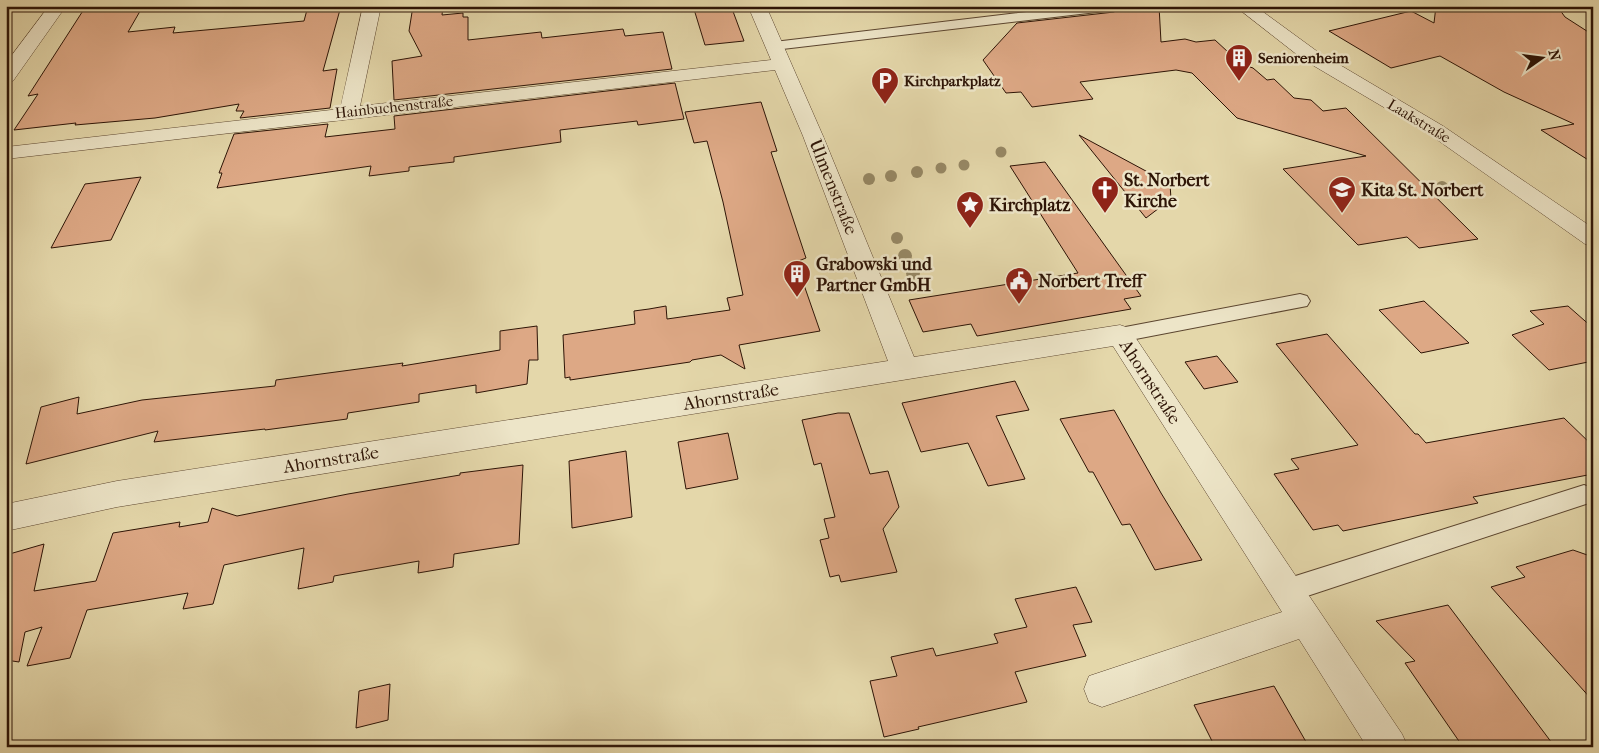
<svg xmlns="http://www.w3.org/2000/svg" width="1599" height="753" viewBox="0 0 1599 753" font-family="'IM FELL French Canon',serif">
<rect width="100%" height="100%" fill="#e4d7aa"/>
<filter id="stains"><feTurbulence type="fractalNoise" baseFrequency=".004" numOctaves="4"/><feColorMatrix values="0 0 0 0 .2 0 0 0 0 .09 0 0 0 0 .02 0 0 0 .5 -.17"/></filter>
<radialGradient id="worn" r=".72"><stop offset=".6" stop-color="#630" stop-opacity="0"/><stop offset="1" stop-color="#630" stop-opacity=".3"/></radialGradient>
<path fill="#dda885" stroke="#2d1406" d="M86 6H143L128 32 175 27 173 33 304 21 308 6H341L323 71 337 69 330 108 240 118 244 111H236L239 104 155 118 75 125 76 123 14 130 38 94 28 96Z
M413 6H443L442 15 463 13V17H468V40L541 32 542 38 623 29 625 36 663 32 672 69 394 100 392 61 422 56 409 31Z
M693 6H731L744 41 705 45Z
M1123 6H1159L1161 42 1185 39 1196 42 1215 40 1241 64 1253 68 1267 80 1274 79 1294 98 1311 100 1323 111 1346 108 1478 239 1419 248 1407 237 1358 245 1283 169 1366 156 1237 118 1192 73 1176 70 1080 82 1093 99 1032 107 1021 92 1006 93 983 60 1017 23 1114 12Z
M1436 6H1557L1565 17 1593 35V163L1541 130 1574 124 1504 92 1440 56 1391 68 1329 31 1411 11 1434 23Z
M675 83 684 119 638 125 637 121 560 130 561 142 454 157V162L409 167V171L369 176 371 166 217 188 222 173H219L234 134 328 124 325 137 395 129 394 116Z
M761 102 777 151 771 152 806 258 796 262 820 331 739 345 745 369 721 355 692 360 690 362 570 380V377L565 378 563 335 635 324 634 311 649 309 666 306 667 319 730 310 727 298 743 295 723 202 707 141 694 143 685 112Z
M1079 135 1170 184 1171 199 1146 218Z
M1045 162 1141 296 1124 299 1131 309 977 336 971 324 923 332 909 300 1078 273 1010 166Z
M141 177 111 240 51 248 85 184Z
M1424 301 1469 343 1421 353 1379 310Z
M1568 306 1593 328V361L1549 370 1512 335 1544 324 1530 311Z
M537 326 538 360H529L527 384 476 393V385L419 394V402L348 413 347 419 265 430V429L154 442 158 431 26 464 41 407 79 397 77 414 142 400 275 386 276 380 403 363 402 366 500 350V331Z
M1327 334 1415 434H1418L1426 443 1564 418 1593 446V474L1473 497 1478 503 1343 531 1338 525 1313 530 1274 474 1299 469 1291 459 1358 445 1276 344Z
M1217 356 1238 382 1204 389 1185 362Z
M1015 381 1029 410 996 416 1025 479 988 486 968 443 921 452 902 403Z
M1114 410 1161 493 1202 560 1155 570 1130 524 1122 525 1093 472H1089L1060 419Z
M838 413H849L870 474 888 471 899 507 883 529 897 572 841 582 839 575 830 577 820 540 829 538 824 519 835 517 821 463 814 465 802 420Z
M728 433 738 479 686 489 678 442Z
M626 451 632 517 572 528 569 461Z
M523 465 519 544 454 554 453 567 418 573 419 561 334 576 333 582 298 589 304 548 224 565 213 604 183 609 188 593 87 610 70 658 27 666 42 627 25 632 19 662 6 660V555L44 544 34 591 96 581 113 533 180 522 179 527 208 522 212 508 237 516 348 494 460 475V473Z
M1573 550 1593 557V701L1491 587 1525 577 1516 567Z
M1076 587 1092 622 1073 625 1086 656 1015 672 1027 702 918 727 919 729 884 737 870 681 897 676 891 657 933 648 936 656 998 643 994 634 1027 627 1015 599Z
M1448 605 1555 747H1463L1405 663 1415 661 1376 621Z
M390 684 388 720 356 728 359 691Z
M1274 686 1309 747H1215L1194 705Z"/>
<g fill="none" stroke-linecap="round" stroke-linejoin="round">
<defs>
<path id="service" d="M1078 6H1121L1114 10 774 50 769 49 767 46 769 43 774 42Z
M1300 294 1307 296 1310 301 1307 306 1120 342 1113 340 1110 335 1113 330 1120 328Z
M1584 485 1592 488V502L1286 603 1277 599 1273 591 1277 583 1286 579Z"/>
<path id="minor" d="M49 6H66L13 81 6 83V63Z
M363 6H381L360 106 771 60 748 6H766L823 136 914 357 1120 325 1129 328 1402 734 1408 747H1367L1299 639 1102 707 1089 702 1084 689 1089 676 1282 612 1113 346 117 507 6 531V504L117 481 888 361 803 136 775 70 6 159V147L340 109Z"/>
<path id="tertiary" d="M1235 6H1255L1318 52 1443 126 1593 228V247L1585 244 1429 134 1304 60Z"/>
</defs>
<use href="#service" stroke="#5b452f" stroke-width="2"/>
<use href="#minor" stroke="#5b452f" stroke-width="1"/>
<use href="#tertiary" stroke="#5b452f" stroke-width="1"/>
<use href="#service" fill="#ede5c8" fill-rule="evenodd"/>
<use href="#minor" fill="#ede5c8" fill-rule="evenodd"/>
<use href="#tertiary" fill="#ede5c8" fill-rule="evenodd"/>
</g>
<g fill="#968865">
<circle cx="1001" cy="152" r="5.5"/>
<circle cx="964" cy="165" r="5.5"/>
<circle cx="941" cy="168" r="5.5"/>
<circle cx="917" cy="172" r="6"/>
<circle cx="891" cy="176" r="6"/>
<circle cx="869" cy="179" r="6"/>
<circle cx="1442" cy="187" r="6"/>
<circle cx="897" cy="238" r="6"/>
<circle cx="905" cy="256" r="7"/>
<circle cx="913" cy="273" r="7"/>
</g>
<defs>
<symbol id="building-pin" viewBox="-11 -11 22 30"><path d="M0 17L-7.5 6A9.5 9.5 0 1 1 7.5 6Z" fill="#8f2418" stroke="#ede5c8"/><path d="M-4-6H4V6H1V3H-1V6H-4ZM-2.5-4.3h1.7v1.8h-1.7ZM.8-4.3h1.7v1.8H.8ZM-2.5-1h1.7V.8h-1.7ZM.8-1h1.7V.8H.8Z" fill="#fff"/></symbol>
<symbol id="parking-pin" viewBox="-11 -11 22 30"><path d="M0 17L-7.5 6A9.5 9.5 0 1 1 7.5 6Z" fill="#8f2418" stroke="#ede5c8"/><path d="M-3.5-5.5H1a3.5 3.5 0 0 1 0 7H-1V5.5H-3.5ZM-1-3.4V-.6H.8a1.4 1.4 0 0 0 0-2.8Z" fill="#fff"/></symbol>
<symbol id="church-pin" viewBox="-11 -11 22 30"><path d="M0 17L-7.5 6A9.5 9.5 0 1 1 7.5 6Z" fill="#8f2418" stroke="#ede5c8"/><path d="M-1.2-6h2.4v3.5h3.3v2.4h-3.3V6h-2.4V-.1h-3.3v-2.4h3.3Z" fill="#fff"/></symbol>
<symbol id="school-pin" viewBox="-11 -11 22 30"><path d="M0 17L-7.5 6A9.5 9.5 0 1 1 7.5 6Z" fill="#8f2418" stroke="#ede5c8"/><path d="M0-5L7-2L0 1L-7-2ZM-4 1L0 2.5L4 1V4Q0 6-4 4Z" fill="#fff"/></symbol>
<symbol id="sight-pin" viewBox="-11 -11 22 30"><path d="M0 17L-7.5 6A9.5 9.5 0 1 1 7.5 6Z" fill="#8f2418" stroke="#ede5c8"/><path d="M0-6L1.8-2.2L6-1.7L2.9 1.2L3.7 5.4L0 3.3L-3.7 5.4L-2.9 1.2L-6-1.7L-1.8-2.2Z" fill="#fff"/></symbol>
<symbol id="civic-pin" viewBox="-11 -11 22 30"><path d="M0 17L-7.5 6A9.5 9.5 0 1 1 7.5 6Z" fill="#8f2418" stroke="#ede5c8"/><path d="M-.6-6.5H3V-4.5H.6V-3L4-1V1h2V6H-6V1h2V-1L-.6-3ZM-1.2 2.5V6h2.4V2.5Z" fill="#fff"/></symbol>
</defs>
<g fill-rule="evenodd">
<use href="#building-pin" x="1223" y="42" width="32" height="43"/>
<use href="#parking-pin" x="869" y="65" width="32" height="43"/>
<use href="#church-pin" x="1089" y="174" width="32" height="43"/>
<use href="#school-pin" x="1326" y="174" width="32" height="43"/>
<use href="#sight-pin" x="954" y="189" width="32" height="43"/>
<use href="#building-pin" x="781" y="258" width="32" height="43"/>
<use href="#civic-pin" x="1003" y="265" width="32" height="43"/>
</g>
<g text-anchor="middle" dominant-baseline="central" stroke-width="5" stroke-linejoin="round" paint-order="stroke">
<g font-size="15" font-weight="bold" fill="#2d1406" stroke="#ede5c8" text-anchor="start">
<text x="1258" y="58">Seniorenheim</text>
<text x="904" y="81">Kirchparkplatz</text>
</g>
<g font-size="15" fill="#2d1406" stroke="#ede5c8">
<text transform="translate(394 107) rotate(-6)">Hainbuchenstraße</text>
<text transform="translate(1419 121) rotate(31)">Laakstraße</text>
</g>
<g font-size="18" font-weight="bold" fill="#2d1406" stroke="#ede5c8" text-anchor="start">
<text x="1124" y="180">St. Norbert<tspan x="1124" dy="21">Kirche</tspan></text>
<text x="1361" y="190">Kita St. Norbert</text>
<text x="989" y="205">Kirchplatz</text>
<text x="816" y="264">Grabowski und<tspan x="816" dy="21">Partner GmbH</tspan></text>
<text x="1038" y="281">Norbert Treff</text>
</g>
<g font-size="18" fill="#2d1406" stroke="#ede5c8">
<text transform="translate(833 187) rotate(68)">Ulmenstraße</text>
<text transform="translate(1150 382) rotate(57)">Ahornstraße</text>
<text transform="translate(731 397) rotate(-9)">Ahornstraße</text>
<text transform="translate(331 460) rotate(-9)">Ahornstraße</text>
</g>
</g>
<rect width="1599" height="753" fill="none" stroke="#e4d7aa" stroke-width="25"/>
<rect x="8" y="8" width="1584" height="738" fill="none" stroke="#2d1406" stroke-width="2.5"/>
<rect x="12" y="12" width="1574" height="728" fill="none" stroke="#2d1406"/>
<g transform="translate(1542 58) rotate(76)" stroke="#ede5c8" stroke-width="4" paint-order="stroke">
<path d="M0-4L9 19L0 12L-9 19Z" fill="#2d1406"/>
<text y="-8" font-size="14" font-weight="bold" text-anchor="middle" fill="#2d1406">N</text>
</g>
<rect width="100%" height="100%" filter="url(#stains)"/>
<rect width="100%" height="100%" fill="url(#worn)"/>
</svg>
